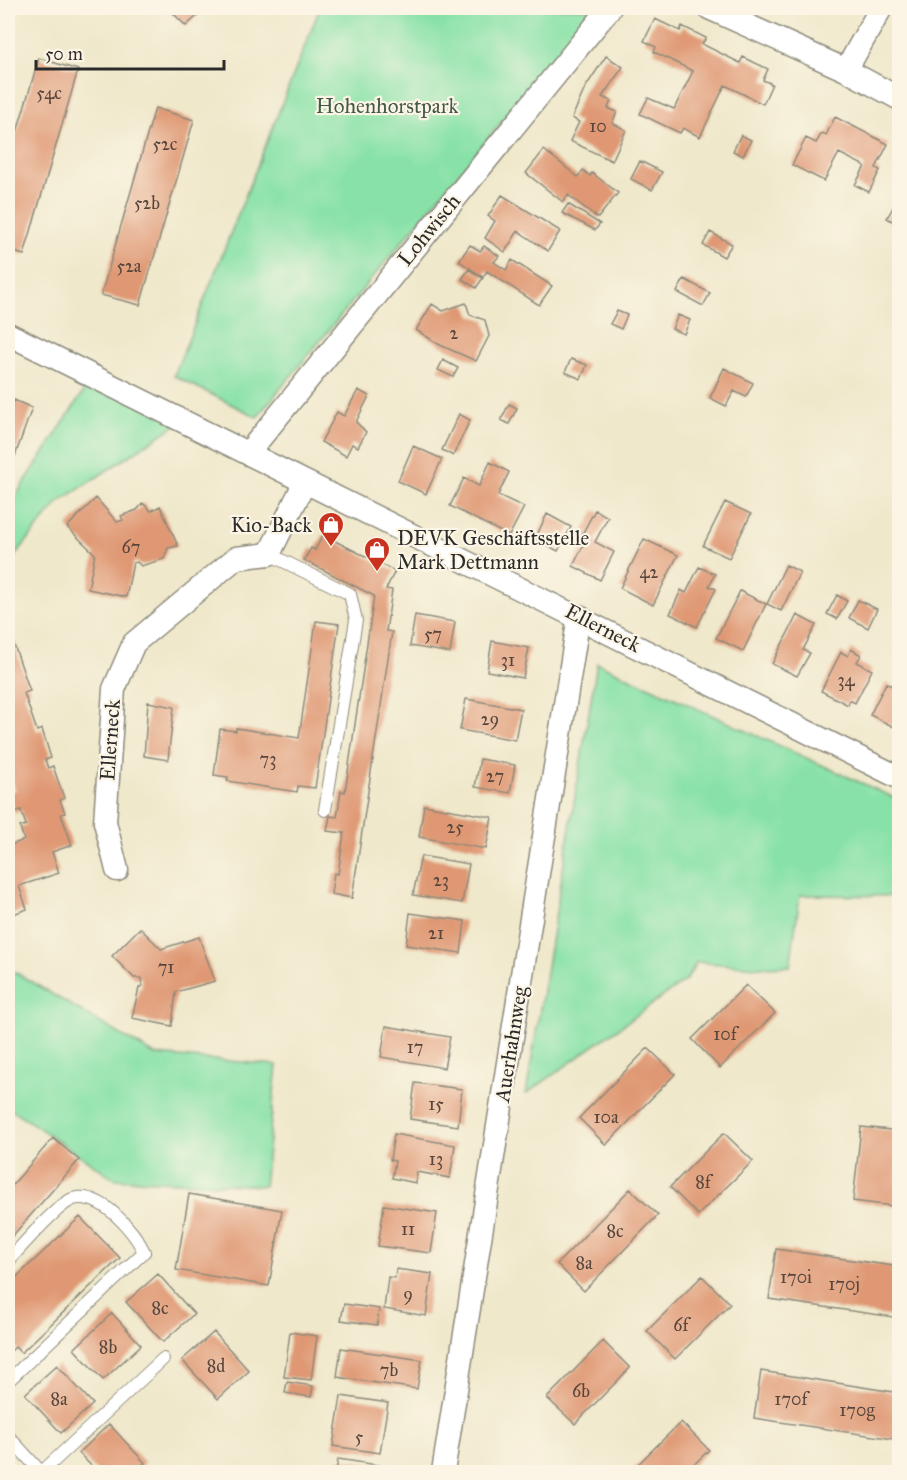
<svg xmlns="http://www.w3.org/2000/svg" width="907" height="1480" viewBox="0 0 907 1480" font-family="'IM FELL Great Primer',serif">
<rect width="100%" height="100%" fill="#fcf5e5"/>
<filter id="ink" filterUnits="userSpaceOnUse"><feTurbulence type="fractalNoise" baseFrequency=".0167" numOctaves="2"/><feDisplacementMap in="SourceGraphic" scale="12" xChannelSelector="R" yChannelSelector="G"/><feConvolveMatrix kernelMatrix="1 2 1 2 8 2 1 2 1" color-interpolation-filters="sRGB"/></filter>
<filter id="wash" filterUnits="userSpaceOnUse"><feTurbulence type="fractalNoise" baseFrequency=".008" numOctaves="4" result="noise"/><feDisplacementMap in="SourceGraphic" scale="24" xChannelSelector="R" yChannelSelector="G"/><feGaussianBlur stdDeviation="1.35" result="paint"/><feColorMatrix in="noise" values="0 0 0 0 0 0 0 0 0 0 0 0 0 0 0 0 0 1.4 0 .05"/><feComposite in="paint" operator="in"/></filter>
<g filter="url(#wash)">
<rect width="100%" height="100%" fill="#efe8cb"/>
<path fill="#88e2a7" stroke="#5a8669" stroke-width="1.5" d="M320 8H596L257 417 174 376Z
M93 377 182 421 59 502 8 564V508Z
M597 663 899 800V896L800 895 790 966 758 967 697 962 686 980 526 1094Z
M8 968 155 1055 277 1065 264 1186 115 1179 8 1107Z"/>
<g id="blocks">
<path fill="#df9873" d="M168 8H206L186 26Z
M655 19 680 31 682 26 706 38 702 44 740 63 743 57 768 69 763 80 772 84 763 104 725 85 700 137 683 128 680 133 640 114 648 98 674 109 693 71 654 52 656 47 644 41Z
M606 56 623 67 602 97 611 101 608 108 617 112 612 123 626 130 612 161 570 141 579 122 572 118 585 88Z
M39 58 78 70 24 255 8 250V162Z
M155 108 194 120 140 305 101 295Z
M835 117 888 144 876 168 880 170 869 192 855 185 865 166 839 153 824 181 792 165 806 138 816 143 822 133 826 135Z
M741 135 751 140 743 156 733 151Z
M544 150 578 177 583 170 590 176 592 173 618 193 598 218 568 195 563 202 526 173Z
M640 161 662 172 652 190 631 179Z
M502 195 560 231 548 251 518 231 505 252 485 238 495 221 488 216Z
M896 202 900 203 897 224 887 218Z
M568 204 600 224 595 230 562 213Z
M710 232 732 244 724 257 703 245Z
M470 245 480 251 484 246 499 256 494 262 506 270 512 260 552 286 539 305 487 271 483 277 459 261Z
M469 269 483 278 476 288 462 279Z
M684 279 710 293 703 306 677 292Z
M466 303 470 315 485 320 489 336 476 361 440 345 416 330 432 304 443 311Z
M617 311 627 315 621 329 610 324Z
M678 315 690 320 684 334 672 329Z
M571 359 587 365 581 379 565 372Z
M443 360 458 368 453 377 438 370Z
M724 368 753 383 746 397 734 391 726 406 710 398Z
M358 390 369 396 356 422 366 432 358 447 352 444 346 456 321 442 337 412 344 416Z
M14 400 32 408 8 476V419Z
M509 404 517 408 509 424 501 420Z
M459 414 470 420 453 456 442 450Z
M413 446 442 459 426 494 398 481Z
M490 462 509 472 498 495 524 507 509 536 450 506 464 478 479 486Z
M96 498 117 522 123 520 121 516 137 510 143 503 151 511 160 506 178 546 168 548 164 559 141 566 137 562 133 563 126 597 88 589 95 554 67 527Z
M725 502 751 514 729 558 703 546Z
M595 510 608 517 595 542 614 552 600 580 573 566 586 540 580 538Z
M547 514 571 527 558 551 535 539Z
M323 535 395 571 386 589 392 590 386 631 392 632 352 898 331 894 334 873 338 874 344 833 327 831 330 816 337 817 341 791 345 792 374 596 304 560 311 548 315 550Z
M644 539 678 555 653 605 620 588Z
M786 565 800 572 781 611 767 604Z
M699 567 715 574 709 586 716 589 697 627 670 614 681 590 686 593Z
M740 591 766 604 743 651 716 638Z
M837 595 847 601 837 619 827 614Z
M858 600 877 609 868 628 849 618Z
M415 615 455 622 450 653 410 646Z
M797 615 816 625 803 650 810 653 797 676 772 664Z
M316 621 339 624 315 788 298 786 297 792 227 781 228 777 214 775 220 729 236 731V728L299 738Z
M12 639 30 691 24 693 37 731 42 729 51 758 45 760 47 765 48 768 53 766 64 798 60 800 65 813 61 814 72 845 52 852 59 873 19 886 27 909 8 916V846L24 840 20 827 26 825 21 810 15 813 8 792 15 790 8 768V641Z
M492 641 529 648 523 678 487 671Z
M851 649 861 655 857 662 872 670 855 703 850 700 848 705 821 691 841 652 848 656Z
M886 683 900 690V730L870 715Z
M466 699 521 709 515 740 460 730Z
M148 702 174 707 168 760 144 756Z
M480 759 515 765 510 793 475 787Z
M424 805 492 817 486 849 419 837Z
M421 856 469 864 462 903 413 895Z
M410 913 465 921 461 953 406 945Z
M140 928 161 949 199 937 215 981 176 992 172 1026 132 1018 139 988 142 986 141 978H134L112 956Z
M746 985 775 1013 720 1068 692 1039Z
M386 1026 450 1037 444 1068 381 1057Z
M648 1048 675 1074 606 1145 579 1118Z
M415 1083 462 1089 458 1126 410 1119Z
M861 1127 900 1131V1207L853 1201Z
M724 1133 753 1161 698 1215 670 1187Z
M394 1134 455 1145 450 1178 417 1172 416 1183 392 1178 395 1161 390 1160Z
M53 1138 79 1160 8 1241V1190Z
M630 1189 658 1215 584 1291 557 1264Z
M189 1194 282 1210 269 1286 176 1270Z
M384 1205 437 1213 431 1253 378 1246Z
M80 1217 120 1258 21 1353 15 1347 8 1354V1285Z
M776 1249 900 1267V1318L769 1299Z
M396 1269 432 1274 426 1316 384 1309 388 1277 395 1278Z
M158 1274 194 1314 163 1342 126 1302Z
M702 1276 730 1304 675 1359 647 1331Z
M344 1304 379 1309 377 1325 341 1320Z
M112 1313 141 1345 103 1380 74 1349Z
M214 1332 249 1371 218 1399 182 1360Z
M290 1332 317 1336 311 1380 284 1377Z
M603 1341 630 1368 575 1424 547 1398Z
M341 1348 422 1360 417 1389 337 1377Z
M57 1365 93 1404 61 1433 25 1394Z
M761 1371 900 1393V1440L754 1418Z
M287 1382 313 1386 311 1397 285 1393Z
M341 1396 388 1403 380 1453 333 1446Z
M681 1422 709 1450 686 1472H630Z
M109 1424 145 1463 135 1472H97L79 1453Z
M338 1459 391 1467 390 1472H336Z"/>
</g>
</g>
<g filter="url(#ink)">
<use href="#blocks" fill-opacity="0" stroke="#8d8a7b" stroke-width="1.5"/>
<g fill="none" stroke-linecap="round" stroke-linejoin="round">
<defs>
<path id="service" d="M269 554 350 594 356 620 325 810
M8 1261C20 1248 58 1204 73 1199 100 1191 134 1230 144 1252L8 1381
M8 1436 41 1472
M42 1472 163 1359"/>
<path id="minor" d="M709 8 846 70 900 99
M846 70 881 8
M8 334 900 778
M248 453 610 8
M117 870 105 822 114 689 134 643 236 558 269 554 305 482
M443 1472 579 616"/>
</defs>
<use href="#service" stroke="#8d8a7b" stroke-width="14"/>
<use href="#minor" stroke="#8d8a7b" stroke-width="25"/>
<use href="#service" stroke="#fff" stroke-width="12"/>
<use href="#minor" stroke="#fff" stroke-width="22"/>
</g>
</g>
<defs>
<symbol id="shop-pin" viewBox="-11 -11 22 30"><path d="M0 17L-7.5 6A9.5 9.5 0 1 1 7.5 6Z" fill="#c8321e" stroke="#fcf5e5"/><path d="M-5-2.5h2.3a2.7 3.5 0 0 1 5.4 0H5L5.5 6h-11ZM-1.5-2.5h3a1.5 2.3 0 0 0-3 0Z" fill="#fff"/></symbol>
</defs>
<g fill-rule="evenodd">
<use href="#shop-pin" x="316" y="510" width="30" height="40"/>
<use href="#shop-pin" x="362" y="535" width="30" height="40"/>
</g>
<g text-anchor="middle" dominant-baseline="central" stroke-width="4.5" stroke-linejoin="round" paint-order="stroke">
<g font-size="18" fill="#58463d">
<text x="49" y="93">54c</text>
<text x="598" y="126">10</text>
<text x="165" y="144">52c</text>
<text x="147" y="203">52b</text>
<text x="129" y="266">52a</text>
<text x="454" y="333">2</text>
<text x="131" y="547">67</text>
<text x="649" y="572">42</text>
<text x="433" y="634">57</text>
<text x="508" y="660">31</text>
<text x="846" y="680">34</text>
<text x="490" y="719">29</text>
<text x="268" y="759">73</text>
<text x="495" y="776">27</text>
<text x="455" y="827">25</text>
<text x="441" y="880">23</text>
<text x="436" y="933">21</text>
<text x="166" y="967">71</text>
<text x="725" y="1034">10f</text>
<text x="415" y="1047">17</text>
<text x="436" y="1104">15</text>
<text x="606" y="1117">10a</text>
<text x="436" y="1159">13</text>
<text x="703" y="1182">8f</text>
<text x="408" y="1229">11</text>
<text x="615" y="1231">8c</text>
<text x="584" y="1263">8a</text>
<text x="796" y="1277">170i</text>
<text x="844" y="1284">170j</text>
<text x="408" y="1294">9</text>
<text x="160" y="1308">8c</text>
<text x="681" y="1325">6f</text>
<text x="108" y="1347">8b</text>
<text x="216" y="1366">8d</text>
<text x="389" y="1370">7b</text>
<text x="581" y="1391">6b</text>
<text x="59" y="1399">8a</text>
<text x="791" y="1399">170f</text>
<text x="857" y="1410">170g</text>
<text x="359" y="1437">5</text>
</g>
<g font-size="21" fill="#42594a" stroke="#fcf5e5">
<text x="387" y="106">Hohenhorstpark</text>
</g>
<g font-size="21" fill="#2b2b2b" stroke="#fcf5e5">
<text transform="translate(429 230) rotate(-51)">Lohwisch</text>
<text transform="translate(603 628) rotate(27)">Ellerneck</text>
<text transform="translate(110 740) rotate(-86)">Ellerneck</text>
<text transform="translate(511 1044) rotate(-81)">Auerhahnweg</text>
</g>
<g font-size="21" fill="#2b2b2b" stroke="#fcf5e5" text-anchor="end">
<text x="312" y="525">Kio-Back</text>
<text x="397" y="538" text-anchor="start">DEVK Geschäftsstelle<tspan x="397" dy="24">Mark Dettmann</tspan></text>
</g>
</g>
<rect width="907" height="1480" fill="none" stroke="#fcf5e5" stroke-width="30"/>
<path d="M36 60v9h188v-9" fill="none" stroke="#2b2b2b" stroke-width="3"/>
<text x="45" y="60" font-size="18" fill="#2b2b2b" stroke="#fcf5e5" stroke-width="4.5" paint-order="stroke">50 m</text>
</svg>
